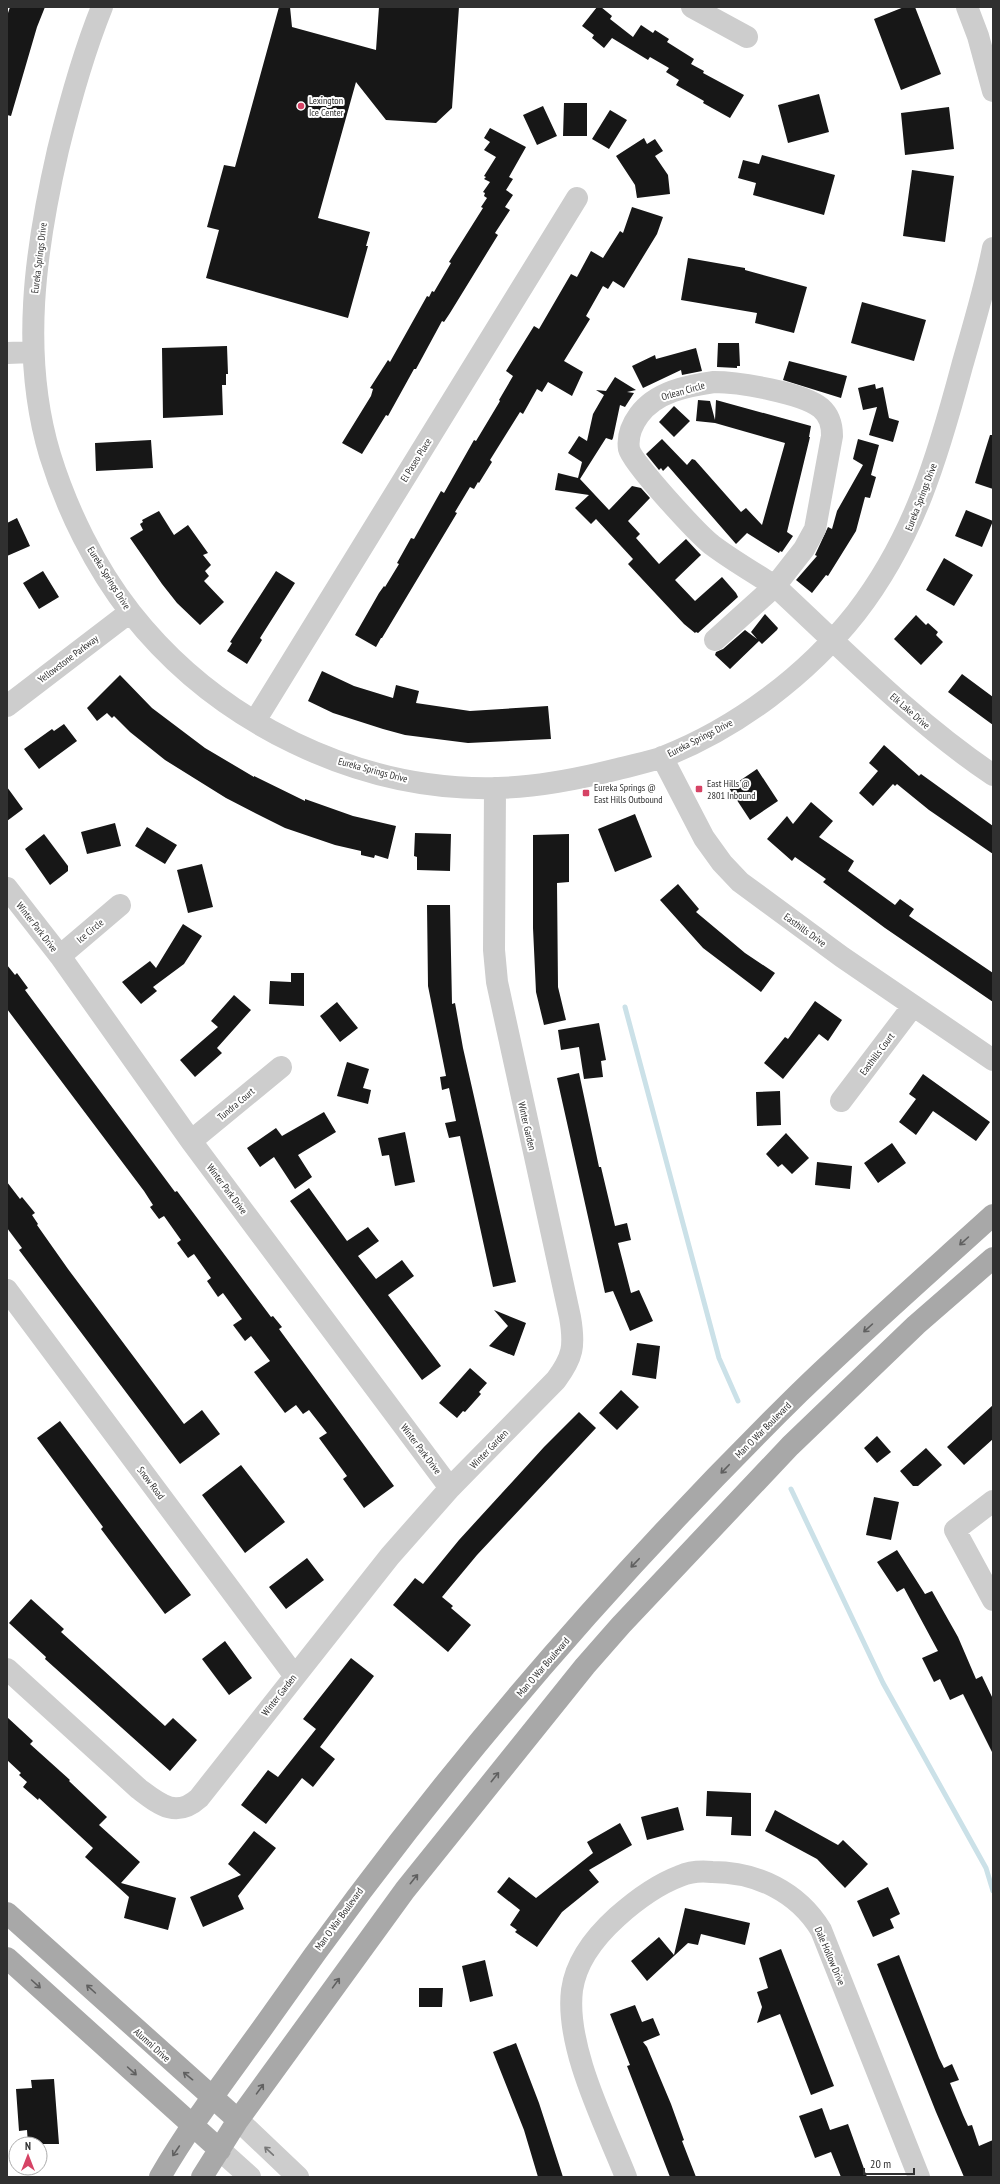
<svg xmlns="http://www.w3.org/2000/svg" width="1000" height="2184" viewBox="0 0 1000 2184" font-family="'PT Sans Narrow',sans-serif">
<rect width="100%" height="100%" fill="#fff"/>
<g fill="none" stroke-linecap="round" stroke-linejoin="round">
<path stroke="#cbe1e8" stroke-width="5" d="M625 1007 719 1358 738 1401
M791 1489 883 1683 986 1868 993 1891"/>
</g>
<path fill="#171717" d="M10 7H45L37 27 11 116 7 115V16Z
M279 7H290L292 27 376 50 379 7H459L452 108 436 123 386 120 356 82 318 218 370 232 366 246H368L348 318 206 278 219 230 207 227 224 165 235 167Z
M597 7H601L612 16 610 19 633 37 641 25 653 33 655 30 669 39 667 42 694 59 691 64 704 71 703 73 744 95 730 118 703 103 704 101 676 85 679 80 666 72 669 68 650 57 648 60 612 38 604 48 592 38 594 35 582 26Z
M904 7H915L941 74 901 90 874 19Z
M819 94 829 132 788 143 778 105Z
M564 103H587V136H563Z
M543 106 557 136 537 145 523 115Z
M949 107 954 149 905 155 901 113Z
M610 110 627 120 609 149 592 139Z
M490 128 526 147 509 177 513 179 506 190 513 195 505 207 510 210 495 233 498 235 450 313 444 322 442 321 416 369H414L388 416 386 415 362 454 342 443 371 396 373 389 370 388 388 360 390 362 427 296 429 297 432 291 434 292 451 263 449 262 483 208 481 207 487 198 484 196 485 193 483 192 490 182 484 179 486 177 484 176 496 157 484 150 490 142 484 138Z
M644 138 647 144 655 139 663 151 655 156 668 175 670 194 637 198 635 185 616 156Z
M762 155 835 175 824 215 753 195 756 183 738 178 743 160 759 164Z
M912 170 954 176 945 242 903 236Z
M632 207 663 217 657 234 624 288 613 281 608 289 603 286 586 316 590 319 564 361 583 372 572 396 548 382 542 392 537 389 523 414 520 412 490 460 492 462 479 483 478 482 474 489 470 487 455 512 457 513 382 638H381L376 647 355 635 379 593 384 586 385 587 399 564 397 563 411 538 414 539 441 491 444 493 474 440 476 441 500 401 499 400 513 376 506 371 534 326 539 329 571 274 577 277 591 251 603 258 620 231 623 233Z
M688 258 745 268V270L807 287 794 333 755 323 757 313 681 300Z
M862 302 926 320 914 361 851 343Z
M718 343H739L740 366H737V368L717 367Z
M227 346 228 374H226V385H222L223 415 163 418 162 348Z
M696 348 702 371 682 375 681 370 643 388 632 366 655 355 656 359Z
M789 361 847 376 841 398 783 380Z
M615 377 636 390 627 392 634 393 625 407 620 405 613 438 612 440 606 438 580 479 609 510 632 486 641 488 650 498 628 521 640 534 636 538 659 564 686 539 701 555 675 580 695 601 722 577 736 593 738 597 698 633 696 632 695 633 684 624 628 564 633 559 596 519 591 524 575 508 589 495 555 490 558 473 578 478 582 462 568 453 579 436 587 441 593 414 604 395 596 390 606 391Z
M875 384 876 389 883 387 889 418 899 421 893 442 869 435 877 407 863 410 858 388Z
M698 400 710 401 715 420 716 400 811 426 809 437H810L787 532 793 536 782 552 780 551 779 553 747 533 736 544 668 466 663 471 661 468 659 470 646 454 662 439 687 465 692 459 695 460 741 512 746 508 762 525 785 443 715 423 696 421Z
M674 406 690 421 674 437 659 422Z
M990 435H993V489L975 483Z
M858 439 879 445 871 475 876 477 870 498 865 497 856 531 828 576 826 575 812 593 796 580 817 556 815 555 828 527 832 529 837 511 863 465 853 459Z
M151 440 153 468 96 471 95 443Z
M966 510 993 521 982 547 955 536Z
M159 511 174 535 188 525 208 553 203 555 211 565 205 571 209 576 204 581 224 602 200 625 177 603 162 584 130 538 143 530 140 524 143 522 142 520Z
M17 518 30 546 7 556V523Z
M944 558 973 575 954 606 926 590Z
M43 571 59 597 39 609 23 583Z
M276 571 295 583 260 638 262 640 247 664 227 651 232 643 230 642Z
M765 614 778 628 777 630 762 644 759 641 730 669 715 655 716 652 723 649 745 630 757 639 751 632Z
M916 615 926 625 928 623 938 632 936 635 943 642 921 665 894 639Z
M322 671 354 686 393 698 396 685 419 691 416 703 470 711 548 706 551 739 468 743 405 735 383 729 333 713 308 701Z
M962 674 993 697V725L948 692Z
M120 675 152 708 205 748 254 777V776L305 801V799L353 816 396 826 388 859 375 855 374 858 361 855V851L335 845 285 828 261 816 226 798 165 760 130 732 114 716 112 718 107 713 97 721 87 708Z
M64 724 77 741 39 769 24 749 52 729 54 731Z
M884 745 919 776 921 774 993 826V854L929 810 897 784 895 786 893 784 873 806 859 793 878 771 869 763Z
M757 769 778 801 750 820 729 788Z
M7 787 23 809 7 821Z
M811 802 833 821 819 837 854 861 848 871 895 905 900 899 914 909 909 916 993 973V1002L885 928 823 882 826 879 795 857 792 861 767 839 787 816 793 824Z
M635 814 652 857 615 872 598 829Z
M115 823 121 846 87 854 81 832Z
M147 827 177 845 165 864 135 846Z
M415 833 451 834 450 871 417 870V857L414 856Z
M44 834 68 866V871L50 885 25 849Z
M569 834V882L557 883 558 987 566 1020 544 1025 536 992 533 928V835Z
M202 864 213 907 188 913 177 870Z
M678 884 699 909 696 912 745 953 775 973 761 992 703 948 660 900Z
M427 905H450L452 1004 455 1003 463 1048 516 1282 493 1287 460 1136 449 1138 445 1123 456 1121 449 1088 442 1090 440 1077 446 1076 428 986Z
M183 924 202 936 184 964 153 987 157 991 141 1004 122 982 150 961 156 968Z
M7 965 15 975 17 973 28 988 25 990 175 1192 177 1191 271 1317 273 1316 282 1327 279 1329 394 1486 364 1508 343 1479 347 1476 319 1438 327 1433 309 1410 303 1414 296 1405 285 1413 254 1372 270 1361 251 1336 245 1341 233 1325 242 1319 223 1293 218 1297 207 1281 211 1278 194 1254 188 1258 177 1243 181 1240 164 1216 159 1219 150 1207 153 1205 144 1191 7 1009Z
M291 973H304V1006L269 1004 270 981 291 982Z
M234 995 251 1010 217 1048 222 1053 195 1077 180 1060 218 1027 211 1021Z
M815 1001 842 1020 828 1041 819 1034 783 1079 764 1063 785 1037 788 1039Z
M337 1002 358 1028 340 1042 320 1016Z
M599 1023 606 1060 601 1061 603 1077 584 1079 579 1047 561 1050 558 1030Z
M347 1062 369 1069 363 1088 371 1090 368 1104 337 1096Z
M579 1073 599 1167H601L615 1226 627 1223 631 1240 618 1243 631 1293 639 1290 653 1321 630 1331 613 1291 605 1293 557 1078Z
M923 1074 990 1122 976 1141 933 1111 916 1135 899 1122 916 1099 909 1094Z
M780 1091 781 1125 757 1126 756 1092Z
M324 1112 336 1132 298 1155 312 1177 295 1189 274 1157 260 1167 247 1148 276 1128 282 1136Z
M405 1132 415 1182 395 1186 389 1155 382 1156 378 1138Z
M786 1133 809 1158 792 1174 782 1164 778 1167 766 1154Z
M892 1143 906 1163 878 1183 864 1163Z
M817 1162 852 1166 850 1189 815 1185Z
M7 1182 20 1199 22 1197 35 1213 32 1215 38 1224 37 1225 68 1269 184 1424 202 1410 220 1434 180 1464 19 1250 22 1248 7 1228Z
M309 1188 347 1241 368 1227 379 1241 358 1256 376 1279 402 1260 414 1276 388 1295 441 1366 422 1380 290 1201Z
M494 1310 526 1323 514 1356 489 1346 508 1326Z
M637 1343 660 1346 656 1379 632 1375Z
M470 1368 487 1383 479 1392 481 1394 465 1412 463 1411 457 1418 439 1403Z
M621 1390 639 1407 617 1430 599 1413Z
M993 1405V1439L964 1465 947 1447Z
M579 1412 596 1428 477 1555 442 1597 453 1606 451 1608 471 1625 448 1652 393 1605 415 1578 423 1584 459 1540 544 1447Z
M60 1421 191 1595 165 1614 101 1529 103 1527 37 1438Z
M877 1436 891 1452 877 1463 864 1448Z
M926 1448 942 1465 918 1486H913L900 1471Z
M241 1465 285 1522 245 1553 202 1495Z
M874 1497 899 1502 891 1540 866 1535Z
M897 1550 925 1594 932 1591 958 1637 976 1679 982 1676 993 1699V1754L963 1694 950 1700 940 1679 934 1682 922 1658 938 1651 904 1588 897 1592 877 1562Z
M307 1558 324 1580 286 1609 269 1587Z
M31 1599 64 1629 61 1632 165 1726 173 1718 197 1740 170 1771 45 1659 46 1657 9 1623Z
M225 1641 252 1678 229 1695 202 1659Z
M351 1658 374 1676 320 1747 335 1759 313 1787 302 1778 266 1824 241 1805 268 1770 278 1777 316 1729 303 1719Z
M7 1717 33 1741 30 1744 70 1780 69 1781 107 1817 99 1825 140 1862 121 1883 176 1898 168 1930 124 1918 129 1897 85 1857 93 1848 39 1798 38 1800 23 1787 27 1782 19 1775 21 1773 7 1760Z
M707 1791 751 1793V1836L731 1835 732 1817 706 1816Z
M678 1807 684 1830 647 1840 641 1817Z
M775 1810 838 1845 843 1840 868 1864 845 1888 817 1859 765 1831Z
M620 1823 632 1845 589 1870 599 1882 562 1912 537 1947 515 1932 517 1930 510 1925 520 1910 497 1892 509 1877 536 1898 593 1853 587 1842Z
M254 1831 276 1848 238 1896 244 1909 203 1927 190 1897 241 1875 228 1864Z
M888 1887 900 1914 890 1919 894 1928 873 1937 857 1901Z
M685 1908 750 1923 745 1945 701 1934 698 1945 688 1943 647 1981 631 1961 659 1937 674 1955Z
M781 1949 834 2086 811 2095 780 2014 757 2023 762 2007 757 1992 768 1988 759 1958Z
M899 1955 939 2058 944 2068 952 2064 959 2080 950 2083 963 2115 968 2126 972 2125 979 2146 993 2140V2177H964L936 2112 877 1964Z
M485 1960 493 1996 470 2002 462 1966Z
M419 1988H443L442 2007H419Z
M635 2005 642 2022 653 2018 660 2035 643 2042 647 2047 671 2104 684 2140 682 2141 696 2177H670L627 2066 630 2065 610 2014Z
M516 2043 539 2103 563 2177H538L524 2130 493 2052Z
M54 2079 59 2144H28L27 2130 19 2131 16 2089 32 2088 31 2080Z
M822 2108 830 2130 848 2124 867 2177H841L831 2152 815 2158 799 2116Z"/>
<g fill="none" stroke-linecap="round" stroke-linejoin="round">
<path stroke="#cdcdcd" stroke-width="22" d="M102 7C83 54 70 101 58 150 35 250 20 355 50 455 67 510 95 567 131 613 217 722 358 792 498 788 539 787 578 779 618 769 633 765 649 762 663 757 737 728 807 675 856 613 914 538 938 456 962 366 973 327 985 288 993 248
M692 7 747 37
M967 7 978 36 993 91
M7 353 33 352
M714 382C739 382 803 393 821 408 830 416 832 425 832 436L815 529 804 549 775 586C754 573 732 560 712 545 698 534 632 463 629 449 627 436 631 426 639 415 656 392 686 386 714 382Z
M715 640 775 586C846 652 913 721 993 775
M7 706 130 612
M255 721 577 198
M662 757 704 838 722 863 740 882 842 957 993 1060
M7 888 60 956 191 1141 450 1488
M60 956 120 905
M841 1101 913 1006
M191 1141 281 1067
M7 1290 294 1675
M993 1501 955 1530 993 1600
M7 1669 139 1789C159 1804 176 1819 199 1798L390 1556 450 1488 556 1380C573 1357 575 1346 570 1317L497 982 494 950 495 788
M238 2120 298 2177
M220 2150 250 2177
M626 2177C605 2124 565 2047 572 1990 576 1961 596 1936 617 1917 636 1900 656 1885 680 1876 689 1872 702 1871 712 1872 757 1872 798 1892 821 1930L919 2177"/>
<path stroke="#a8a8a8" stroke-width="22" d="M7 1913 238 2120
M7 1958 220 2150
M160 2177C193 2120 235 2067 273 2013 428 1791 606 1583 799 1393 862 1332 928 1274 993 1215
M202 2177 238 2120 405 1890 585 1666 621 1625 790 1446 916 1325 993 1258"/>
</g>
<defs><path id="oneway-shaft" d="M-6 0H5M1.5-3L5.5 0L1.5 3" fill="none" stroke-width="1.6" stroke-linecap="round" stroke-linejoin="round"/></defs>
<g stroke="#606060">
<use href="#oneway-shaft" transform="translate(964 1241) rotate(138)"/>
<use href="#oneway-shaft" transform="translate(868 1328) rotate(138)"/>
<use href="#oneway-shaft" transform="translate(725 1469) rotate(134)"/>
<use href="#oneway-shaft" transform="translate(635 1563) rotate(134)"/>
<use href="#oneway-shaft" transform="translate(495 1777) rotate(-51)"/>
<use href="#oneway-shaft" transform="translate(414 1879) rotate(-51)"/>
<use href="#oneway-shaft" transform="translate(336 1983) rotate(-54)"/>
<use href="#oneway-shaft" transform="translate(36 1984) rotate(42)"/>
<use href="#oneway-shaft" transform="translate(91 1989) rotate(-138)"/>
<use href="#oneway-shaft" transform="translate(132 2071) rotate(42)"/>
<use href="#oneway-shaft" transform="translate(188 2076) rotate(-141)"/>
<use href="#oneway-shaft" transform="translate(260 2089) rotate(-54)"/>
<use href="#oneway-shaft" transform="translate(176 2151) rotate(124)"/>
</g>
<use stroke="#777" href="#oneway-shaft" transform="translate(269 2151) rotate(-137)"/>
<g fill="#d64365" stroke="#fff" stroke-width="1.5">
<circle cx="301" cy="106" r="4"/>
<rect x="695" y="785" width="8" height="8" rx="2"/>
<rect x="582" y="789" width="8" height="8" rx="2"/>
</g>
<g text-anchor="middle" dominant-baseline="central" stroke-width="4" stroke-linejoin="round" paint-order="stroke">
<g font-size="10" fill="#303030" stroke="#fff" text-anchor="start">
<text x="309" y="100">Lexington<tspan x="309" dy="12">Ice Center</tspan></text>
<text x="707" y="783">East Hills @<tspan x="707" dy="12">2801 Inbound</tspan></text>
<text x="594" y="787">Eureka Springs @<tspan x="594" dy="12">East Hills Outbound</tspan></text>
</g>
<g font-size="10" fill="#303030" stroke="#fff">
<text transform="translate(39 258) rotate(-83)">Eureka Springs Drive</text>
<text transform="translate(683 391) rotate(-16)">Orlean Circle</text>
<text transform="translate(416 460) rotate(-58)">El Paseo Place</text>
<text transform="translate(921 497) rotate(-69)">Eureka Springs Drive</text>
<text transform="translate(109 578) rotate(58)">Eureka Springs Drive</text>
<text transform="translate(68 659) rotate(-37)">Yellowstone Parkway</text>
<text transform="translate(910 711) rotate(41)">Elk Lake Drive</text>
<text transform="translate(700 738) rotate(-27)">Eureka Springs Drive</text>
<text transform="translate(373 770) rotate(15)">Eureka Springs Drive</text>
<text transform="translate(37 927) rotate(52)">Winter Park Drive</text>
<text transform="translate(805 930) rotate(36)">Easthills Drive</text>
<text transform="translate(90 931) rotate(-40)">Ice Circle</text>
<text transform="translate(877 1054) rotate(-53)">Easthills Court</text>
<text transform="translate(236 1104) rotate(-40)">Tundra Court</text>
<text transform="translate(527 1126) rotate(77)">Winter Garden</text>
<text transform="translate(227 1189) rotate(53)">Winter Park Drive</text>
<text transform="translate(763 1430) rotate(-45)">Man O War Boulevard</text>
<text transform="translate(421 1449) rotate(53)">Winter Park Drive</text>
<text transform="translate(489 1449) rotate(-46)">Winter Garden</text>
<text transform="translate(151 1483) rotate(53)">Snow Road</text>
<text transform="translate(543 1667) rotate(-49)">Man O War Boulevard</text>
<text transform="translate(279 1695) rotate(-52)">Winter Garden</text>
<text transform="translate(339 1919) rotate(-54)">Man O War Boulevard</text>
<text transform="translate(830 1956) rotate(67)">Dale Hollow Drive</text>
<text transform="translate(152 2045) rotate(42)">Alumni Drive</text>
</g>
</g>
<rect width="1000" height="2184" fill="none" stroke="#303030" stroke-width="16"/>
<g transform="translate(28 2156)"><circle r="19" fill="#ffffff" stroke="#acacac"/>
<path d="M0-3L7 15L0 10L-7 15Z" fill="#d64365"/>
<text y="-6" font-size="11" font-weight="bold" text-anchor="middle" fill="#303030">N</text>
</g>
<path d="M864 2168v6h50v-6" fill="none" stroke="#303030" stroke-width="2"/>
<text x="870" y="2168" font-size="12" fill="#303030" stroke="#ffffff" stroke-width="3" paint-order="stroke">20 m</text>
</svg>
